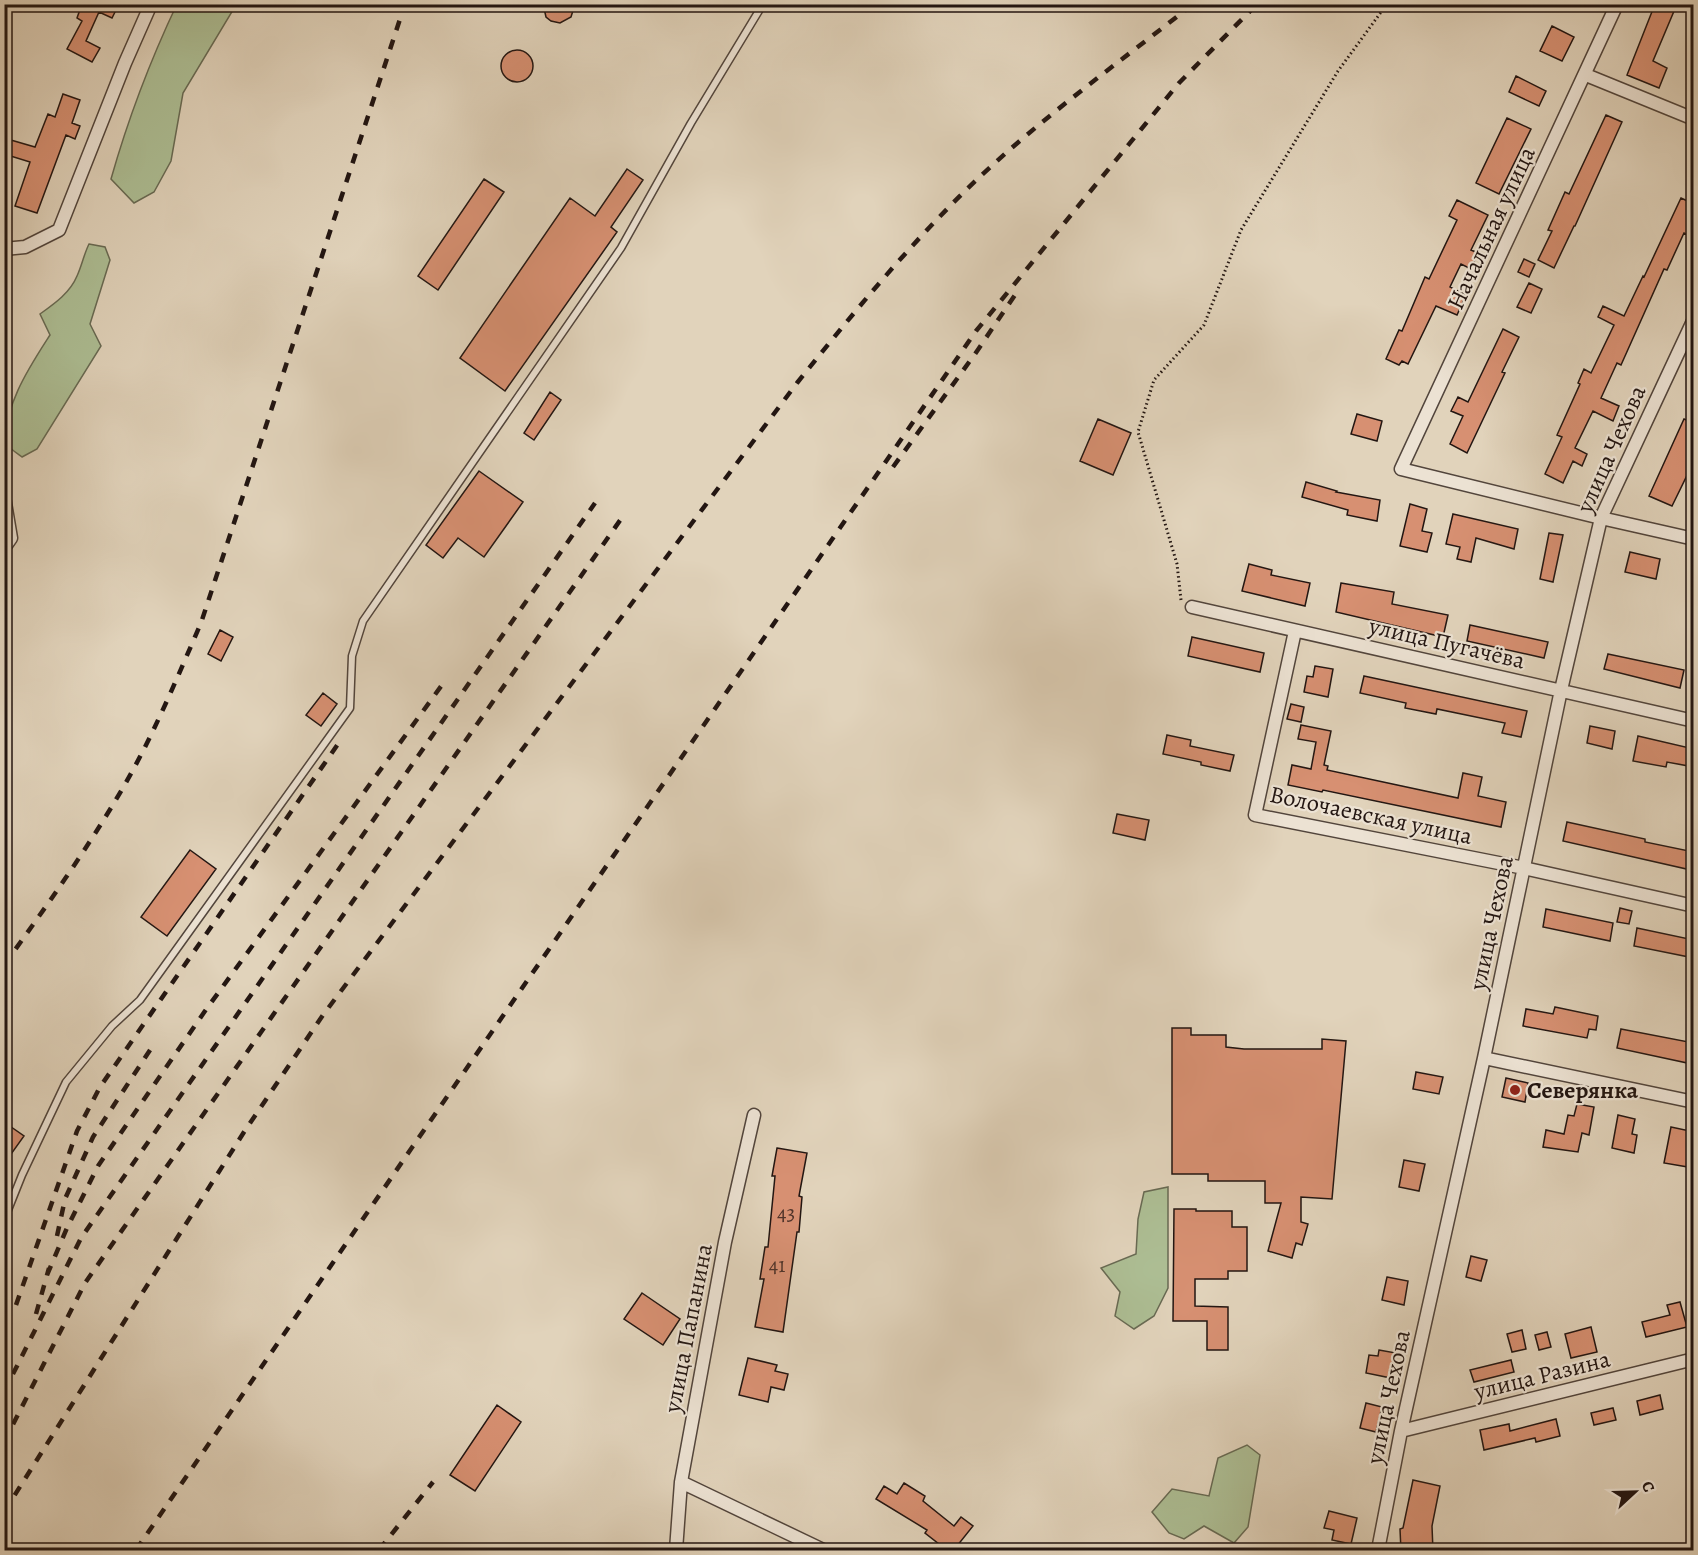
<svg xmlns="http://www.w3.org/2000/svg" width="1698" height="1555" viewBox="0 0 1698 1555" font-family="Alegreya,serif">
<rect width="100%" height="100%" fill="#e1d3bb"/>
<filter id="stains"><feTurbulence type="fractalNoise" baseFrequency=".00333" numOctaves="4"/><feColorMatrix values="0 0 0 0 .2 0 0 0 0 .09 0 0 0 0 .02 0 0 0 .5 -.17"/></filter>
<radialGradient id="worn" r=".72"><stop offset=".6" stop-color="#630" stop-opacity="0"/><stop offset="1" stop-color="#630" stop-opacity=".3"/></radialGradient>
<path fill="#adbe94" stroke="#686a53" stroke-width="1.5" d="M177 4 236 5 183 93 171 161 154 192 134 203 111 179C128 119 150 61 177 4Z
M89 244 105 247 110 260 90 324 101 346 37 449 22 457C18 454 10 449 8 445 0 410 32 363 50 335L40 314C54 304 70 293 77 276 82 265 84 254 89 244Z
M1168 1187V1288L1154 1316 1134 1329 1115 1316 1120 1292 1101 1268 1136 1254 1138 1219 1144 1192Z
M1247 1445 1260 1455 1248 1527 1234 1543 1204 1526 1184 1539 1169 1533 1152 1512 1172 1489 1209 1496 1218 1458Z"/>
<path fill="#d79072" stroke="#231612" stroke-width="1.5" d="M82 4H119L112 18 99 12 86 41 100 48 92 62 67 49 82 21 77 18Z
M543 4H575L571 17 560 23 551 21 546 17Z
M1655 4H1677L1653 61 1667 68 1659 88 1627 75Z
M1552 26 1574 37 1562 61 1540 51Z
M501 66a16 16 0 1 1 32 0a16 16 0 1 1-32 0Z
M1516 76 1546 91 1539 106 1509 92Z
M63 94 80 100 72 123 80 126 75 139 66 135 37 213 15 206 30 162 4 154V138L35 147 48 114 55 117Z
M1606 115 1622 122 1575 226H1574L1554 268 1538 260 1552 231 1548 230 1565 192 1569 194Z
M1507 118 1531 129 1499 194 1476 183Z
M627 169 643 180 611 227 617 232 505 391 460 358 570 198 595 216Z
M484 179 504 192 438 290 418 276Z
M1681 198 1694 204V219L1686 234 1684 233 1667 270 1664 269 1621 365 1617 363 1601 398 1619 406 1613 421 1593 411 1575 448 1587 454 1582 466 1573 461 1563 483 1545 474 1562 437 1557 435 1580 384 1578 383 1584 369 1591 373 1614 325 1598 317 1603 306 1624 316 1643 276 1644 277Z
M1457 200 1488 215 1471 250 1478 253 1471 269 1461 264 1450 287 1466 295 1457 315 1436 306 1408 364 1402 361 1399 365 1386 359 1399 330 1402 331 1425 277 1429 279 1457 220 1449 216Z
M1524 259 1535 264 1529 277 1518 272Z
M1529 283 1542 289 1531 313 1517 307Z
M1503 329 1519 337 1502 372 1505 373 1467 453 1450 444 1463 416 1451 411 1458 397 1468 402Z
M550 392 561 400 534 440 524 433Z
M1357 414 1382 421 1377 441 1351 434Z
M1098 419 1131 433 1113 475 1080 461Z
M1684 419 1694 423V461L1672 506 1649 496Z
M479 471 523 502 484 557 458 538 443 558 426 545Z
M1306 482 1337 491 1336 492 1380 500 1377 521 1347 515 1348 510 1302 497Z
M1410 504 1427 509 1422 531 1432 533 1427 552 1400 546Z
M1453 514 1518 529 1514 549 1476 538 1471 562 1457 559 1460 547 1446 544Z
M1549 533 1563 535 1553 582 1540 579Z
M1630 552 1660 559 1656 579 1625 572Z
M1249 564 1272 570 1271 575 1310 583 1305 606 1242 591Z
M1341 583 1394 592 1392 604 1448 615 1443 637 1336 612Z
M1470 625 1548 642 1544 658 1467 641Z
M220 630 233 637 221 661 208 654Z
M1192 637 1264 653 1260 672 1188 656Z
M1608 654 1684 670 1680 688 1604 669Z
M1315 666 1333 669 1328 697 1304 692 1307 676 1313 677Z
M1364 676 1527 711 1521 737 1502 733 1505 723 1437 709 1436 714 1405 708 1406 703 1360 693Z
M323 693 337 704 321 726 306 715Z
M1291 704 1304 707 1301 722 1287 719Z
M1301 725 1331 731 1324 765 1328 766 1327 770 1458 798 1463 773 1482 777 1478 796 1506 802 1501 827 1323 790 1322 792 1288 785 1292 765 1311 769 1316 742 1298 739Z
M1590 726 1615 731 1612 749 1587 743Z
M1167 735 1191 740 1190 746 1234 755 1230 771 1201 765V762L1163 754Z
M1638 736 1694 749V767L1667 762 1666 767 1633 761Z
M1117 814 1149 820 1145 840 1113 833Z
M1567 822 1645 839V842L1694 852 1691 870 1563 841Z
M190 850 216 869 167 936 141 917Z
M1620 908 1632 911 1629 924 1617 922Z
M1546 909 1613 923 1610 941 1543 927Z
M1637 928 1694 940V958L1634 946Z
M1555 1007 1598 1016 1596 1030 1589 1029 1587 1038 1523 1026 1526 1009 1553 1014Z
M1172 1028H1191V1035H1226V1047L1244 1049H1322V1039L1346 1041 1332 1199 1301 1197V1222L1308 1224 1302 1245 1296 1243 1292 1258 1268 1251 1281 1203H1265V1181H1208V1174H1172Z
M1621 1029 1694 1043 1692 1064 1617 1048Z
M1416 1072 1443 1077 1439 1094 1413 1089Z
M1506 1078 1528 1083 1525 1102 1502 1097Z
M1577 1104 1594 1107 1589 1135 1582 1133 1578 1152 1543 1147 1546 1130 1564 1134 1568 1115 1574 1116Z
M1618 1115 1635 1119 1632 1134 1637 1135 1634 1153 1612 1148Z
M4 1122 24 1136 4 1164Z
M1671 1127 1690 1131 1688 1140H1694V1168L1664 1163Z
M777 1148 807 1153 799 1196 802 1197 799 1232H797L783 1332 755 1327 764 1279H760L765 1247H768L775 1176H772Z
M1404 1160 1425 1164 1419 1191 1399 1187Z
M1174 1209H1196V1211H1232V1227H1247V1271H1228V1279H1195V1306L1228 1307V1350H1207V1321H1173Z
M1471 1256 1487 1260 1481 1281 1466 1277Z
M1387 1277 1408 1281 1404 1305 1382 1300Z
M642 1293 680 1319 663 1345 624 1319Z
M1680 1302 1687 1327 1646 1337 1642 1322 1670 1315 1667 1305Z
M1591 1327 1597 1352 1571 1358 1565 1334Z
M1522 1330 1526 1349 1512 1352 1507 1334Z
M1547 1332 1551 1347 1539 1350 1535 1335Z
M1379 1350 1396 1353 1391 1378 1366 1373 1369 1355 1378 1356Z
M748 1358 777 1365 775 1371 788 1374 784 1390 771 1387 768 1402 739 1395Z
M1511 1360 1514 1372 1474 1382 1470 1370Z
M1660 1395 1663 1409 1640 1415 1637 1401Z
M1366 1403 1382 1407 1376 1432 1360 1428Z
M497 1405 521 1422 475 1491 450 1475Z
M1613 1408 1616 1420 1594 1425 1591 1413Z
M1556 1419 1560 1436 1536 1442 1535 1438 1484 1450 1480 1430 1509 1424 1510 1431Z
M1413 1480 1440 1486 1432 1526 1433 1551H1401L1400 1529 1403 1528Z
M904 1483 925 1496 923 1501 954 1526 961 1517 973 1526 953 1551H948L925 1533 927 1530 876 1499 884 1486 897 1494Z
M1329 1511 1357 1518 1351 1544 1332 1540 1334 1530 1324 1528Z"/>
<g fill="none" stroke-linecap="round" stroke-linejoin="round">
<defs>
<path id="lane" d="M4 1220 22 1175 66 1082 112 1026 140 1000 350 708 352 656 363 621 621 248 691 123 763 4"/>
<path id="street" d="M1617 4 1401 469 1601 518 1694 539
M1586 75 1694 119
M4 249 25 247 59 230 125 63 151 4
M4 497 11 538 4 548
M1192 607 1694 721
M1295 631 1255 815 1524 868 1694 906
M1484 1058 1694 1102
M1401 1431 1694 1359
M681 1482 823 1550
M676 1550 681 1482 725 1242 754 1115
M1378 1550 1401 1431 1484 1058 1561 690 1601 518 1694 319"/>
</defs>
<use href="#lane" stroke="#52453c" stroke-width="9"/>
<use href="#street" stroke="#52453c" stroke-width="15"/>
<path stroke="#231612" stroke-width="3" stroke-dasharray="1.5 3" stroke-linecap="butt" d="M1181 600 1177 564 1138 432 1154 380 1204 325 1241 230 1338 71 1387 4"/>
<use href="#lane" stroke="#ece2d3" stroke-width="6"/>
<use href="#street" stroke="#ece2d3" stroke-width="12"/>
<path stroke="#231612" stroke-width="4.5" stroke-dasharray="10 10" stroke-linecap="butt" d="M893 467 975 354 1015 295
M4 965C46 907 88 848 124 786 154 734 177 678 201 623L405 4
M57 1236 65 1199 93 1137 152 1047
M47 1275 67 1228 98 1166 205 1011 442 685
M16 1305 77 1131 100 1087 338 744
M36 1314 49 1268
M4 1392 81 1238 595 503
M4 1442 85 1283 621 519
M4 1512 244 1132 323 1015 797 383C850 317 904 251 964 192 1034 123 1116 65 1193 4
M136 1550 413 1146 976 331 1179 83 1257 4
M379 1550 433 1482"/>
</g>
<circle fill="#8f2418" stroke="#ece2d3" stroke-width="2" cx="1515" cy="1090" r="6"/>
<g text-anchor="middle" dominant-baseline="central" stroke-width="4.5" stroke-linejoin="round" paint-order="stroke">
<g font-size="21" fill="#50342a">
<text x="786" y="1213">43</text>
<text x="777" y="1265">41</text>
</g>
<g font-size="24" fill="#231612" stroke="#ece2d3">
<text transform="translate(1491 228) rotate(-65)">Начальная улица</text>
<text transform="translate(1611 449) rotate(-66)">улица Чехова</text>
<text transform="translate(1447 643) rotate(13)">улица Пугачёва</text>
<text transform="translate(1371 815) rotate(12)">Волочаевская улица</text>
<text transform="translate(1491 923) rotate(-78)">улица Чехова</text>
<text transform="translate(688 1328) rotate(-79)">улица Папанина</text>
<text transform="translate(1542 1375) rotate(-14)">улица Разина</text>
<text transform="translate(1388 1397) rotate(-78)">улица Чехова</text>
</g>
<g font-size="24" font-weight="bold" fill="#231612" stroke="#ece2d3" text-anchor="start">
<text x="1527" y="1090">Северянка</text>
</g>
</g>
<rect width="1698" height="1555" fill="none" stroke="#e1d3bb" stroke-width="24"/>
<rect x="6" y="6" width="1686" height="1543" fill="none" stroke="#231612" stroke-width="3"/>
<rect x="12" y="12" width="1674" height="1531" fill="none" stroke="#231612" stroke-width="1.5"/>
<g transform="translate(1635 1492) rotate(68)" stroke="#ece2d3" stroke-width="4.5" paint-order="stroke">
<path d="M0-4.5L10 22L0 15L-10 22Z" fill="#231612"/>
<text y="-9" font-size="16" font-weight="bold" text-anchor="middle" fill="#231612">С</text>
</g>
<rect width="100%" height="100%" filter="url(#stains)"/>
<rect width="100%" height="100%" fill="url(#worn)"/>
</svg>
